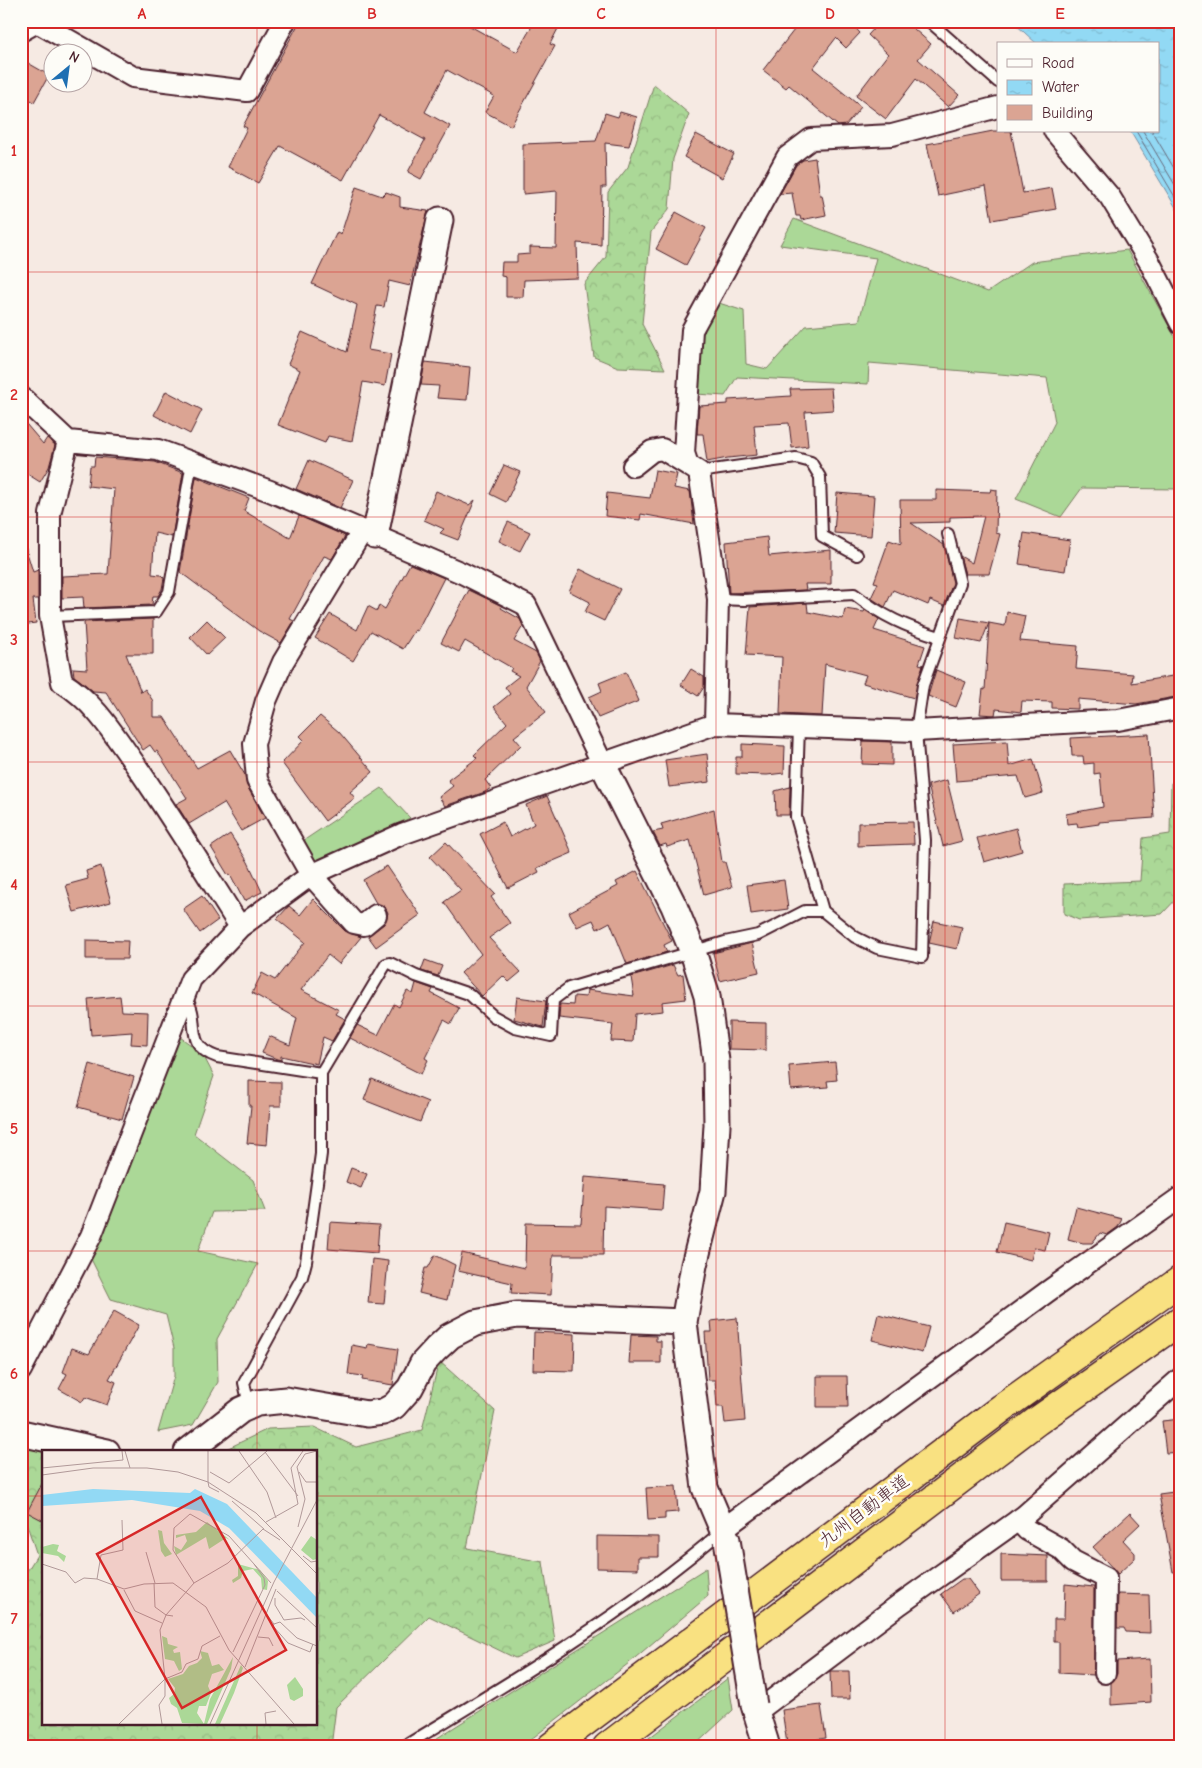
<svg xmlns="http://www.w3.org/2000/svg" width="1202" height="1768" viewBox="0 0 1202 1768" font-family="'Comic Neue','Klee One',sans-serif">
<defs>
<pattern id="forest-crowns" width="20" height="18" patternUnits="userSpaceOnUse" patternTransform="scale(1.25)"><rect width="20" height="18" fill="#abd897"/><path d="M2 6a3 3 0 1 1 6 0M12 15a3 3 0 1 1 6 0" fill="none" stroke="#95b982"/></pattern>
<pattern id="water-ripples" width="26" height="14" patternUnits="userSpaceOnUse" patternTransform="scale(1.25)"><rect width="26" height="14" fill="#92d9f4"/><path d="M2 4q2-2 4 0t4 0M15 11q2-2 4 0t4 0" fill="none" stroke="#7fbad1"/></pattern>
</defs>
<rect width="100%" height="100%" fill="#f6eae3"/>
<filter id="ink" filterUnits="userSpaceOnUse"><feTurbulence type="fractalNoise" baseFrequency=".02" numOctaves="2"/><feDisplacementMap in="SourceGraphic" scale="10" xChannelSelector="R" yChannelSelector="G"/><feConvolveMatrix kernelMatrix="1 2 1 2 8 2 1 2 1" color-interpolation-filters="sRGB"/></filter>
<g filter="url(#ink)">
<path fill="#abd897" stroke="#7a7c61" d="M794 219 988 292 1032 262 1127 250 1181 348V489L1082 488 1061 517 1016 499 1055 422 1047 378 869 363 868 384 737 377 725 396 696 394 702 328 719 303 744 311 746 364 767 369 806 326 859 321 876 258 780 245Z
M382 788 410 818 312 863 300 843Z
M180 1037 202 1053 214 1076 194 1134 253 1180 265 1211 212 1212 198 1251 258 1264 217 1339 218 1382 193 1425 158 1432 174 1376V1348L166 1315 111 1299 89 1255Z
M706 1568 708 1596 629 1663 521 1747H423Z
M728 1678 733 1710 693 1747H637Z"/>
<path fill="url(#forest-crowns)" stroke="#7a7c61" d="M654 84 689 114 673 159 669 209 651 232 642 324 665 369 618 367 594 357 584 284 606 257 608 192 628 167Z
M1181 780V894L1162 914 1079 920 1064 914V884L1140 881 1143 838 1170 834 1171 783Z
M439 1361 495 1411 467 1548 543 1562 555 1641 515 1658 429 1616 336 1707 331 1747H21V1581L37 1555 21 1507V1447L23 1445 59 1452H44V1724H316V1452H220L268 1429 314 1427 356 1447 422 1430Z"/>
<path fill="url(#water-ripples)" stroke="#758fa4" d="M1012 21H1181V216L1130 131H1158V44H1037Z"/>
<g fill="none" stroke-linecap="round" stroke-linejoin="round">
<path stroke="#67697b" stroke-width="1" d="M1136 131 1181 207
M1143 131 1181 195
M1152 131 1181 180"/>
</g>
<path fill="#dba493" stroke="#4a1f2b" d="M300 21H461L517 52 535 21H562L550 44 555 46 511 126 485 112 494 96 447 70 425 112 450 126 421 179 408 172 425 140 379 115 343 180 280 146 258 183 228 167 247 128 243 126Z
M801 21H849L860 33 846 48 836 38 813 68 861 107 846 125 838 126 789 85 786 88 763 70Z
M881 21H905L931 44 918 59 959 95 948 107 916 79 886 119 856 96 888 54 868 35Z
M21 59 49 75 34 102 21 94Z
M620 112 637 117 629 146 605 143 606 187H602L601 245 577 243 578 278 524 280 523 297H506V277L501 276 502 262H517V255L530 254V247L556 248 557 191 523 194V144L596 141 605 113 618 117Z
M993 131H1011L1023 193 1052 188 1056 209 992 220 986 186 938 196 927 144Z
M696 134 734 154 722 178 684 157Z
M815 158 820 195H822L826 215 801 220 800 216H796L792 193 780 194 796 165 803 160Z
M356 187 382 196 386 192 400 197V207L428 211 410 286 389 281 384 307 377 306 368 350 391 354 385 386 363 382 352 441 328 436 325 443 278 425 300 370 288 364 302 332 347 352 357 305 312 284 337 232 341 234Z
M676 212 706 228 686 265 656 249Z
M425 362 470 367 467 400 437 398 439 386 421 385Z
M831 388 833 410 805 412 808 446 792 448 789 423 754 425 757 455 728 458 707 462 703 434H697L699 406 728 404V400L791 396 790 389Z
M166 391 202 410 190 434 154 415Z
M21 418 43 444 47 438 55 445 49 467 40 482 21 470Z
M95 457 155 462 183 473 172 537 155 533 152 574 161 575 164 578 162 589 158 596H153L152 605 84 608 83 597 62 598V576L108 574 114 489 88 486 90 466H94Z
M309 460 353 480 340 508 296 489Z
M504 465 520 472 506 502 490 494Z
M655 470 677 474 674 488 690 491 694 524 641 514 640 520 605 516 607 493 650 498Z
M196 477 249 498 244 511 290 538 299 516 345 536 332 559 324 556 290 619 294 621 281 643 259 631 180 572Z
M991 489 997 490 996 533 1000 534 989 574H965L960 556 972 563 984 516 950 517V522L911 523 944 545 953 583 944 606 930 600 928 605 893 590 885 607 871 598 878 583 874 582 889 540 901 544 900 500H936V490L990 492Z
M436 491 469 505 475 500 458 540 440 533 444 529 424 520Z
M837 493 874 496 871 536 834 533Z
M508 522 530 532 520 551 499 541Z
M1024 533 1070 540 1065 571 1019 564Z
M767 537 769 556 831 550V584H805L806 590 729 593 726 542Z
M21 546H25L33 572 38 570V599H33L36 623 21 625Z
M410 564 444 578 417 631 415 630 403 649 371 631 353 661 315 638 330 614 357 630 368 606 377 611 379 605 385 609Z
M580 569 620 589 604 621 585 612 590 602 569 591Z
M469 590 502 606 501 608 520 619 523 626 514 641 536 653 540 661 526 686 546 712 514 737 521 745 485 780 491 788 485 792 445 806 439 797 453 786 448 780 477 758 474 755 507 723 494 707 510 694 505 687 519 676 510 671 512 668 465 641 459 652 441 643Z
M807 603 808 612 843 619 845 609 864 612 865 610 879 619 874 630 925 646 919 664 923 665 914 698 863 683 866 675 825 664 822 716 780 714 782 657 746 655 750 607Z
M1007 612 1025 616 1020 641 1078 646 1076 669 1133 674 1132 683 1178 675 1181 696 1136 704 1078 699V709L1052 708V702L1022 701 1021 712 996 709 995 715 980 714 983 689 985 690 989 623 1005 626Z
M960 618 989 623 981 643 956 638Z
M153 619V654H126L141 692 145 689 153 701V717H164L197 768 230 750 245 775 247 786 265 818 241 831 224 803 189 824 176 804 187 798 157 751 155 752 150 745 143 750 106 692 93 691 74 676 73 668 87 669 84 622Z
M207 620 225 638 207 655 190 637Z
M691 669 704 677V687L698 696 681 685Z
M936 670 966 682 956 707 928 696Z
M626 672 639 701 598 718 589 697 602 691 599 683Z
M320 716 339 732 373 772 350 792 355 798 325 821 282 763 304 740 300 736Z
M1149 734 1154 818 1099 822V824L1078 827 1077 823 1067 824 1066 814 1103 807 1100 773 1094 774V763L1084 764 1083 756H1072L1071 738Z
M863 741 892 742V765L862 764Z
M1007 741 1009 766 1033 759 1043 793 1025 798 1018 776 956 781 953 744Z
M742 744 785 746 784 773 767 775 736 774V757H742Z
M707 754 710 782 669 787 665 760Z
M947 780 962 841 943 846 928 785Z
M790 787 789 815H776L775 791Z
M547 796 572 853 537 868 539 872 508 888 480 834 503 822 510 837 534 824 526 805Z
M714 809 722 862H725L732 887 704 895 690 840 667 847 666 844 660 846 653 832 663 830 661 824Z
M913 822 914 844 858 846V823Z
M1016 828 1022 851 984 862 977 838Z
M230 834 248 862 262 892 244 901 230 874 228 875 211 847Z
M446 842 495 894 491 897 510 923 489 938 521 972 509 982 503 976 482 996 461 973 481 954 444 902 461 890 430 857Z
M101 866 111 902 74 912 66 885 88 879 86 871Z
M387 866 420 915 376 947 368 936 384 924 388 913 385 907 376 903 363 880Z
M637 871 672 941 664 945 667 952 627 964 610 922 597 929 593 920 577 927 569 912 618 886 616 882Z
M784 880 788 909 751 914 747 885Z
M202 896 218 920 200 933 183 909Z
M313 899 345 931 361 937 339 964 328 955 301 990 339 1010 336 1014 345 1019 332 1041 323 1037 317 1064 281 1056V1060L277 1059 262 1053 269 1036 290 1045 297 1018 252 993 262 973 275 980 305 942 277 919 289 906 300 915Z
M934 921 962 927 957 949 929 943Z
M86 940 128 941 127 959H86Z
M752 943 759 972 720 981 713 953Z
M425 960 442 966 438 976 421 971Z
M673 965 678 975 683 974 686 999 662 1002 663 1011 635 1014 633 1042 611 1041 613 1024 559 1018 560 1004 573 1005 574 996 586 997 587 990 634 996 631 977Z
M416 983 433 989 431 993 459 1008 451 1024 444 1020 425 1058 428 1060 421 1074 350 1038 357 1025 378 1035 394 1004 399 1007 407 991 413 994Z
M120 996 122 1011 148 1012 147 1045 131 1044 132 1032 91 1035 88 999Z
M517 997 546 1001 543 1027 514 1019Z
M729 1022 766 1023V1050L729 1049Z
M835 1062 837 1080 827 1081 828 1087 791 1090 789 1066Z
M90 1064 134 1077 122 1119 78 1107Z
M372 1079 428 1102 420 1122 364 1100Z
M249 1081 281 1082V1106H270L267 1145 247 1143 251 1106H249Z
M351 1168 367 1174 361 1188 346 1182Z
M585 1177 664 1184 662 1210 604 1206 603 1255H553L551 1295 511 1293 512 1283 458 1271 462 1253 525 1268 526 1223 581 1224Z
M1076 1207 1122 1219 1118 1227 1107 1235 1100 1233 1092 1243H1083L1068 1239Z
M330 1222 379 1225 377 1253 328 1249Z
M1004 1222 1049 1232 1045 1250 1034 1248 1031 1260 997 1252Z
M435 1255 455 1265 447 1300 419 1293 425 1268H428Z
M372 1259 388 1261 384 1304 368 1303Z
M114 1311 139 1325 109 1379 116 1382 107 1405 85 1397 82 1402 59 1389 67 1374 63 1372 72 1348 89 1354Z
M878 1314 929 1327 922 1353 872 1340Z
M737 1318 745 1421 725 1423 723 1407H717L715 1380H708L705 1332H712L711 1321Z
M534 1332 575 1334 574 1371 533 1370Z
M631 1335 656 1336V1341H661V1363H629Z
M368 1344 398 1349 393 1385 362 1380 363 1376 348 1374 352 1345 367 1348Z
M817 1376H847L848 1407H817Z
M1181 1419V1452L1166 1453 1162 1421Z
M44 1480V1521L27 1512Z
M676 1486 678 1512 665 1513V1519L648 1520 646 1488Z
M1181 1491V1571L1173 1572 1159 1494Z
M1130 1513 1140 1524 1123 1540 1135 1553V1558L1118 1574 1093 1547Z
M597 1536 659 1537V1557H638V1569L597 1568Z
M1001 1554 1048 1556V1581H1001Z
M962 1579H968L979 1594 954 1612 941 1594Z
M1065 1584 1094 1587V1675L1059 1673V1642H1054V1619H1064Z
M1118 1594 1149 1595 1150 1633 1126 1632 1124 1628H1117Z
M1150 1659 1151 1702 1111 1705V1683L1117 1674V1661Z
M830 1671H849L850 1699H831Z
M821 1705 826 1738 787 1744 782 1710Z"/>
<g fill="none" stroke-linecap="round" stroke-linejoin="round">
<defs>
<path id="service" d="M929 21 998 82
M699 472 796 458 811 462 820 477 822 536 857 555
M718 599 744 600 854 594C882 616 906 627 940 637
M50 616 156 612 169 592 192 462
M799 727 796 817 823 911
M185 997C203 1020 181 1044 217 1057L321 1073V1154L306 1262 302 1277 244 1383 249 1405
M321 1073 386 964 390 963 416 976 469 994 493 1016 515 1028 551 1036 553 1000 569 988 725 942 758 935 805 911H823L855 937 877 948 922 957 925 840 916 731 923 685 960 583 948 534
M403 1747C513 1681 625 1614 723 1530"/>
<path id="minor" d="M21 31 37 22 133 77 247 91 285 21
M1054 131 1110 197 1149 261 1181 324
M21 397 68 441 158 450 270 491 462 573 526 605 602 763
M68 441 50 514V616L62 682C96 703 114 735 137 767 173 819 206 873 240 927
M633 466 652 451 662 449 688 465
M363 530 283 662 266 701 254 744 257 780 311 875 354 923 364 925 376 915
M715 724 718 599 699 472 688 465 684 453 692 330 787 157 811 139 892 135 998 107
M21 1370 91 1236 191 979 240 927 311 875 402 834 715 724 916 731 1118 720 1181 708
M1018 1520 1027 1530 1061 1549 1073 1561 1106 1578 1105 1673
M723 1529 1047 1292 1181 1197
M755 1713 900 1604 1024 1516 1181 1378"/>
<path id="tertiary" d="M375 536 440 220
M602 763 674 906 693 952 707 996 716 1061 717 1125 713 1191 694 1265 684 1322 705 1488 727 1540
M21 1433 107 1452
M187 1452 241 1410 257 1403 286 1400 367 1414 383 1412 394 1406 401 1398 410 1388 423 1363 436 1349 450 1336 475 1323 517 1315 684 1322
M754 1705 767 1747"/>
<path id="motorway" d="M551 1747 1002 1408 1181 1280
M607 1747 1037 1421 1181 1320"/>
</defs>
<use href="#service" stroke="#4a1f2b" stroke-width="14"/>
<use href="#minor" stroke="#4a1f2b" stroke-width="24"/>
<use href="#tertiary" stroke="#4a1f2b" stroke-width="29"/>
<use href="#motorway" stroke="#4a1f2b" stroke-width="31"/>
<use href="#service" stroke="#fdfcf7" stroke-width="10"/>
<use href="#minor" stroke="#fdfcf7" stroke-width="20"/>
<use href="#tertiary" stroke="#fdfcf7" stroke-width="25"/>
<use href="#motorway" stroke="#f9e181" stroke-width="28"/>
<defs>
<path id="tertiary-bridge" d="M727 1540 754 1705"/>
</defs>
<use href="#tertiary-bridge" stroke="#4a1f2b" stroke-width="29" stroke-linecap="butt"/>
<use href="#tertiary-bridge" stroke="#fdfcf7" stroke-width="25"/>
</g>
</g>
<path fill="none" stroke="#d62828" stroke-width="1" stroke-opacity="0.55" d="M257 21V1452M486 21V1747M716 21V1747M945 21V1747M21 272H1181M21 517H1181M21 762H1181M21 1006H1181M21 1251H1181M21 1496H44M316 1496H1181M257 1724V1747"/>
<g text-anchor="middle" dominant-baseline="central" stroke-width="5" stroke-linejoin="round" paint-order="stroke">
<g font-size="18" fill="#4a1f2b" stroke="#fdfcf7">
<text transform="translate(864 1511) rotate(-37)">九州自動車道</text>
</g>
</g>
<g transform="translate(42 1450)">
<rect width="275" height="275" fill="#f6eae3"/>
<path d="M165 72 188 90 184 88 167 99 164 87 134 105 132 96 139 100 145 91 143 85 134 88V85L154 82ZM269 86 275 90V109L271 110 259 100ZM120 186 125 188 126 194 136 197 131 200 132 203 138 202 140 219 137 221 132 211 123 209ZM191 207 189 219 165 274H162L168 249ZM199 215 201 218 192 243 178 274H173ZM253 227 261 239V246L252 251 248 249 245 235Z" fill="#abd897"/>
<path d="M116 80 120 81 122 93 130 104 123 107 119 101ZM11 94 17 95 15 101 24 106 22 112 16 106 0 103V97ZM196 114 218 120 226 131 225 140 220 139 219 128 211 119 201 121 199 128 191 133 190 130 196 126ZM158 201 166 203 170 216 177 214 182 220 170 224 166 236 169 243 164 256H157L155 263 162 274 140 273 135 258 129 254 127 248 132 244 133 238 126 229 141 224 147 216 155 213 160 208Z" fill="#abd897"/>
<path d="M51 39 148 43 153 39 185 54 275 148V168L187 78 158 61 90 50 0 56V45Z" fill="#92d9f4"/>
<path fill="none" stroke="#b19999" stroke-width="1" d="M83 1 88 18M197 1 225 42 234 68M223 2 256 46M0 18 81 10 80 1M168 22 187 33 225 1M257 22 264 32H275M0 25 51 18H105L136 22 166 32 214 63 275 124M166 32 167 37 177 42M166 32V1M190 51 222 79M224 72 256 54 249 18 261 1M256 77 263 49 255 17 263 4 275 1M104 102 113 133M261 106 269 112 275 111M0 114 24 122 33 133 42 128 55 129 82 139 102 134 131 133 164 157 187 200 252 274M55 129 59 105 81 100 80 70M112 133 113 157 124 165 131 166M152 133 131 100 132 78 148 64 187 86 229 133M82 140 93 161 120 173M235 141 275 178M233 148V155L242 170 259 168 263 170M225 165 232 174 238 172 255 188 275 196M232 174 231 176 246 193 268 202 271 194M216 187 227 188 231 196M191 202 223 135 222 128 212 114M203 217 234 139M77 274 123 229 140 222 144 214 156 209 160 196 178 186M120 274 117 255 123 246V229L118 180 124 165 152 133 186 113 221 79 238 90M168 274 232 132 275 50M224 274 223 263 234 261"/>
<path fill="#d62828" fill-opacity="0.15" stroke="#d62828" stroke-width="2.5" d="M159 47 244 200 140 258 55 104Z"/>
<rect width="275" height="275" fill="none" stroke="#4a1f2b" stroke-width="2.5"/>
</g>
<rect width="1202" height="1768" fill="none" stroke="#fdfcf7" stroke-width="55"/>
<rect x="997" y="42" width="162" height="90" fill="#fdfcf7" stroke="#b5a4a5"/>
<rect x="1007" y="59" width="25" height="8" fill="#fdfcf7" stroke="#b5a4a5"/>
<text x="1042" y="68" font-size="15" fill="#4a1f2b">Road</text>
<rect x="1007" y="80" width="25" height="15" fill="url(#water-ripples)" stroke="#b5a4a5"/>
<text x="1042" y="92" font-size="15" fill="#4a1f2b">Water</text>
<rect x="1007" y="105" width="25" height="15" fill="#dba493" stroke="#b5a4a5"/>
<text x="1042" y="118" font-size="15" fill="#4a1f2b">Building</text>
<g transform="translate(68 68) rotate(29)"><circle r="24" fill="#fdfcf7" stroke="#b5a4a5"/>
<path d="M0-4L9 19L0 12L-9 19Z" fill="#1f6fb2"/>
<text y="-8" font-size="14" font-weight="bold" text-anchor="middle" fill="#4a1f2b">N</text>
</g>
<rect x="28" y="28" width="1146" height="1712" fill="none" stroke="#d62828" stroke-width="2"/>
<g font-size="16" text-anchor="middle" font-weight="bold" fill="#d62828">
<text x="142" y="19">A</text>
<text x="372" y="19">B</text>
<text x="601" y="19">C</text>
<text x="830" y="19">D</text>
<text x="1060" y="19">E</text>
<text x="14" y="156">1</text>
<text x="14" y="400">2</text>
<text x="14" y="645">3</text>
<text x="14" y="890">4</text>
<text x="14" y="1134">5</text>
<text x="14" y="1379">6</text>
<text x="14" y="1624">7</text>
</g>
</svg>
